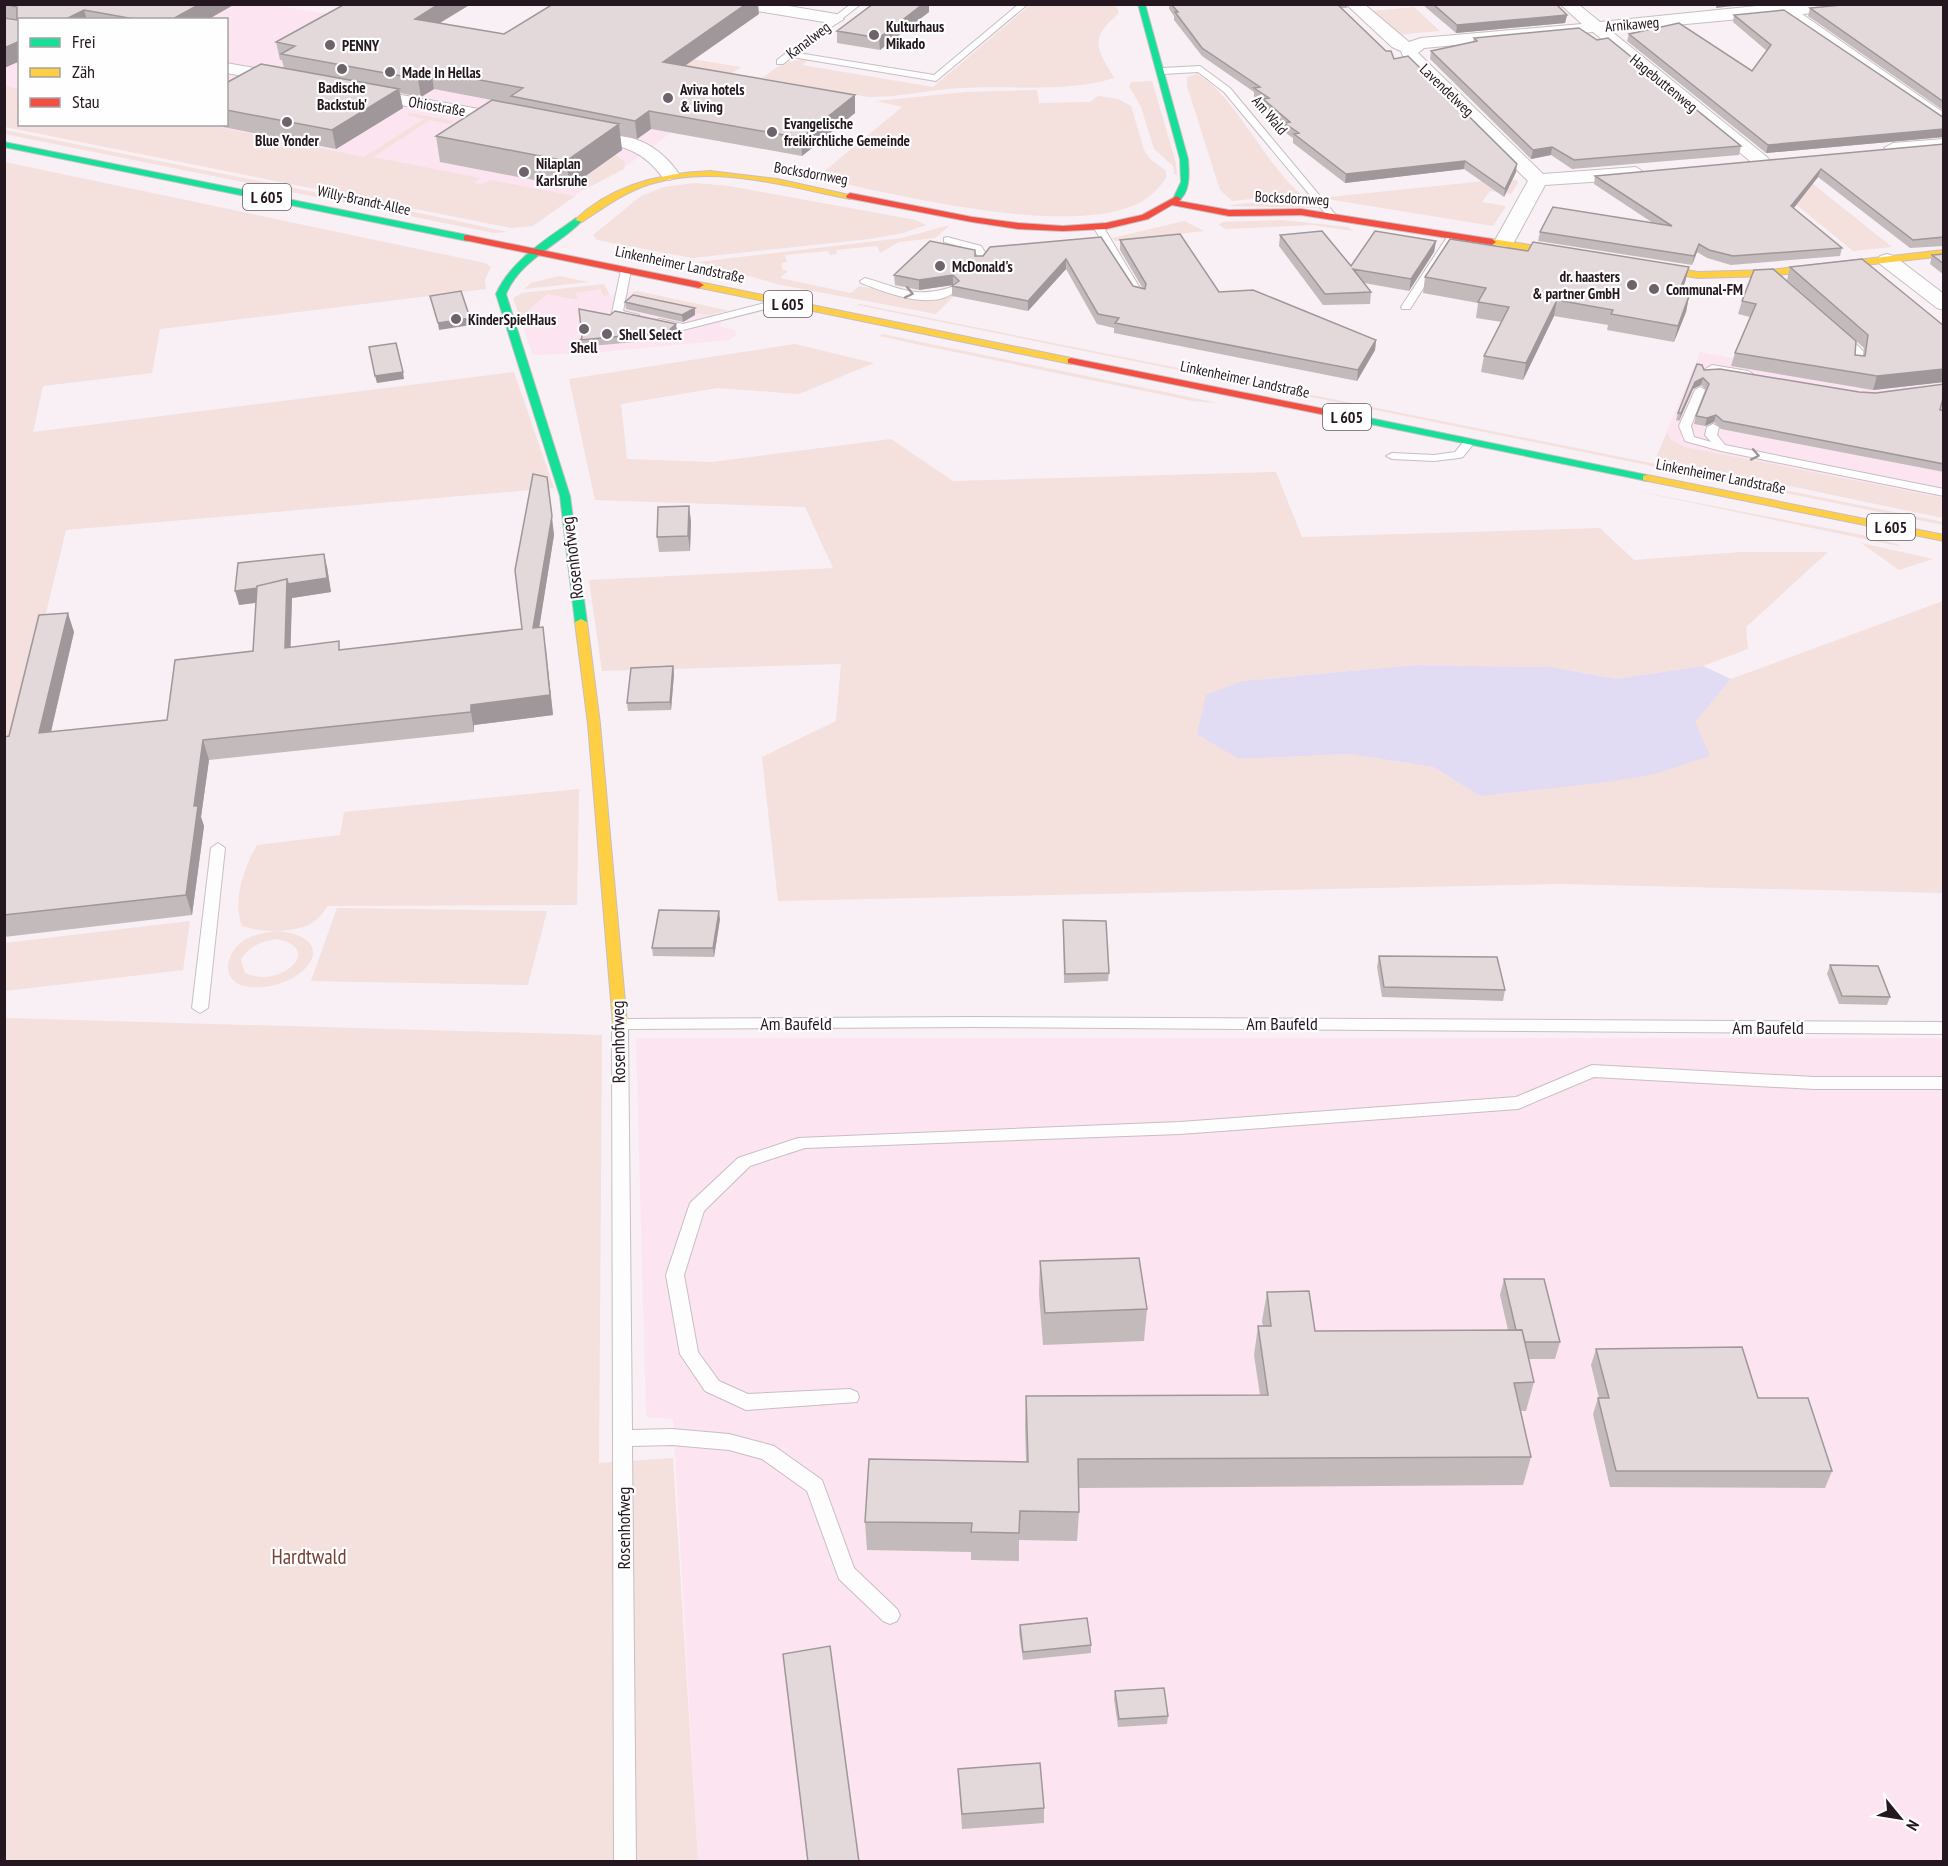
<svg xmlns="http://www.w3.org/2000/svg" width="1948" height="1866" viewBox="0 0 1948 1866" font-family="'PT Sans Narrow',sans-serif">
<rect width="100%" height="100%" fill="#f8f0f4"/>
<path fill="#fce4f1" d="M4 5H274L737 83 620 171 594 182 568 201 176 125 226 124V20H20L19 94 5 91Z
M600 289 604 296 633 292 636 301 708 315 715 314 721 324 718 326 734 330 737 335 729 340 591 353 533 355 520 318 547 294 577 300 576 293Z
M1700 352 1867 384 1943 378V518L1656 458Z
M636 1038H1943V1861H698L673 1419 646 1417Z"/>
<path fill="#f4e0dd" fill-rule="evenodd" d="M1030 5H1114L1118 9V14C1088 40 1097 47 1114 78 1067 93 1009 85 959 88 929 90 899 97 868 97L762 78C777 67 788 58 808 60L802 65 933 87Z
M1414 7 1440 31 1396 35 1372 11Z
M525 32 741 67 728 76Z
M1197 74C1235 95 1265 165 1301 194L1232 201 1220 190 1187 86V77Z
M1152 81 1176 163 1177 175 1174 174 1173 166 1154 149 1141 107 1129 86 1132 82Z
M4 86 19 89 20 124 208 125 364 157 424 119 406 115 410 113 454 121 450 124 430 120 373 157 480 178 474 183 483 184 490 180 575 196 533 226 511 228 5 127Z
M1037 90 1039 103 1090 102 1098 96 1118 99 1131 106 1144 150 1149 158 1166 171V178C1161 185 1155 193 1147 198 1084 243 891 193 816 178L902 107 877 101 966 92Z
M5 130 453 220 507 232 494 233 5 134Z
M611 151 625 162 624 169 583 190 570 187 600 166Z
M5 162 485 263 491 267 485 280 486 289 160 329 152 373 43 386 33 432 514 372 554 488 66 530 16 737 5 741Z
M1797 171 1892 247 1853 251 1761 176Z
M1505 179 1517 180 1518 183 1511 194 1490 191 1482 202 1506 206 1493 226 1327 199 1329 197Z
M695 183 729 186 916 220 926 225 903 233 869 239 692 258 597 240 593 235 641 196 664 187Z
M1310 198 1317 208 1227 206 1237 204Z
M1282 220 1348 227 1353 231 1313 225 1226 229 1219 225 1222 222Z
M1184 221 1204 231 1115 241 1112 238Z
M946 226H949L935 238 899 242 880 253 877 246 836 250 837 254 830 255 828 251 785 255 787 262 781 263 783 270 788 271 780 278 851 293 859 286 935 300 959 291 936 314 781 285 698 262 902 238Z
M559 276 589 282 524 289 531 283Z
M604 284 610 295 604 296 600 289 576 293 578 300 547 294 520 318 513 298 522 293Z
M637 291 726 310 728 311 708 315 636 301 633 292Z
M860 304 1919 517 1943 522V525L857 305Z
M882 334 1218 403 1193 401 925 346 880 336Z
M795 344 874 363 799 394 717 388 621 404 627 459 712 462 891 439 953 481 1276 472 1302 537 1600 528 1634 560 1741 552H1828L1746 627 1748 649 1703 666 1616 679 1551 667 1415 665 1242 681 1239 759 1350 754 1433 767 1480 796 1695 722 1731 679 1943 601V893L1560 884 778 901 762 757 836 721 841 664 602 671 589 580 833 568 805 507 595 500 569 379Z
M1667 432 1670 439 1685 447 1943 498V518L1656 458Z
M1631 490 1863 535 1900 545 1898 546Z
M1861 543 1933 559 1899 570Z
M579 789 577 905 328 906C323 912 319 919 312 923 293 933 262 933 242 926 232 900 244 868 257 845L340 835 344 812Z
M337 908 547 911 528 985 311 981Z
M190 921 183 970 5 991V943Z
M277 931C348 938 301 992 250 987 219 984 224 952 246 939 256 934 267 932 277 931ZM275 939C326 946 282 990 245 973L241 960C249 946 260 942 275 939Z
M5 1018 602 1035 599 1463 673 1458 698 1861 5 1862Z"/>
<path fill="#e1dbf3" d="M1415 665 1551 667 1616 679 1703 666 1731 679 1695 722 1710 756 1655 774 1608 782 1480 796 1433 767 1350 754 1239 759 1197 734 1206 695 1242 681Z"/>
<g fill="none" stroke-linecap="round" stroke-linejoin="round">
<defs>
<path id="lane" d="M851 4H861L798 53 934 75 1019 4H1028L936 81 792 57 783 64H777V60Z
M1200 66 1230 88 1335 214V218H1329L1224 92 1198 72 1163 74 1159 71 1163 68Z
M1096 226 1104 228 1144 295 1143 297 1134 295 1094 228Z
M1449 234 1457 236 1410 309H1402L1401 307Z
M947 237 981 246 988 257 983 264H977L978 257 974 250 944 242V238Z
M626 267 631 270 623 311 639 315V319L635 320 612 313 621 270Z
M865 278C901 288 914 299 952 287L957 290C934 312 887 293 861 283L860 281Z
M781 299 786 302 785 304 683 330 654 322 659 319 683 324Z
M1838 334H1846L1864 352 1861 367 1852 365 1854 353 1838 338Z
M1712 365 1748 371 1753 374 1748 377 1714 372 1710 375H1702V371Z
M1700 387 1705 390 1691 426 1694 437 1711 442 1705 435 1707 427 1713 424 1719 427 1717 435 1725 445 1944 489V496L1721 451 1685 441 1679 426 1695 390Z
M1469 439 1475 442 1463 457 1459 458 1434 461 1392 459 1386 456 1392 453 1434 455 1455 452 1465 440Z
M218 843 225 848 208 1008 200 1013 192 1008 211 848Z
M973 1017 1944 1022V1034L973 1027 628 1029 632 1430 672 1429 729 1434 774 1446 822 1480 854 1568 897 1609 900 1615 897 1621 890 1624 883 1621 839 1579 807 1491 762 1459 729 1450 672 1445 632 1446 636 1862H614L612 1024 620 1019Z
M1592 1065 1814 1077H1944V1089H1814L1594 1077 1518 1109 1180 1134 805 1148 750 1166 704 1211 684 1275 698 1352 719 1381 748 1394 850 1389 857 1392 859 1397 857 1402 746 1410 705 1391 680 1354 666 1275 690 1203 738 1158 798 1138 1180 1122 1516 1097Z"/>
<path id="street" d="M737 4H777L836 14 844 19 836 24 745 9Z
M1346 4H1364L1409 42 1421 38 1582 24 1560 4H1578L1600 22 1776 4H1865L1857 9 1802 14 1944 113V126L1783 15 1611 31 1767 157 1770 161 1767 165H1755L1593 32 1424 48 1418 53 1543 174 1636 167 1645 173 1636 179 1545 185 1513 244 1503 250 1493 244 1528 181 1404 58 1401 51 1392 47Z
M226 63 288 74 297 79 288 84 226 73Z
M362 88 513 115 522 120 513 125 356 97 353 93Z
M581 128C623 135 653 136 679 174L670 180 663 178C638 143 613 146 575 137L572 133 575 129Z
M1944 139V149L1893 153 1884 148 1893 143Z
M1887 254 1894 256 1944 294V310L1937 308 1880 264 1877 260 1880 256Z"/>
<path id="fast" d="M1138 4H1145L1188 159C1189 173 1191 193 1177 202L1173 199 1181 182 1180 159Z
M4 142 467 235 471 238 467 241 4 147Z
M576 218 583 220C558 246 521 259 506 294L570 496 587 622 581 625 575 622 560 496 496 294C511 260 547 239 576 218Z
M1350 414 1647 475 1652 478 1647 481 1346 419V415Z"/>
<path id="slow" d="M710 171 777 179 854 196 850 199C785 186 715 164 650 184 625 192 604 207 582 222L575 220C611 185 662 173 710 171Z
M1492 239 1575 252 1579 255 1575 258 1489 244V240Z
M1944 250V256L1769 276 1698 278 1643 269 1639 266 1643 263 1698 272 1769 270Z
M699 282 1071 358 1076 361 1071 364 696 287V283Z
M1647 475 1944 535V541L1643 480V476Z
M581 619 587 622 600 724 627 1024 620 1029 613 1024 588 724 575 622Z"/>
<path id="jam" d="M850 193 972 217 1018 223 1063 226 1106 223 1142 215 1177 196 1181 199 1179 201 1229 210 1301 209 1492 239 1496 242 1492 245 1301 215 1229 216 1172 205 1148 219 1106 229 1063 231 1018 229 972 222 847 198 846 196Z
M467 235 699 282 704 285 699 288 464 240V236Z
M1071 358 1350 414 1355 417 1350 420 1068 363V359Z"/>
</defs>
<use href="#lane" stroke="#c8bec3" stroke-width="2"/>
<use href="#street" stroke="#c8bec3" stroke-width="2"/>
<use href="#fast" stroke="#c8bec3" stroke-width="2"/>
<use href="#slow" stroke="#c8bec3" stroke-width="2"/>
<use href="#jam" stroke="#c8bec3" stroke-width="2"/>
<use href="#lane" fill="#fefdfd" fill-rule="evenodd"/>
<use href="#street" fill="#fefdfd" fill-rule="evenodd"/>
<use href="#fast" fill="#16e098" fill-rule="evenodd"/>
<use href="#slow" fill="#ffcf43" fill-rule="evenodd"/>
<use href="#jam" fill="#f24e42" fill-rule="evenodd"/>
</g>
<path fill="#c3babb" d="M4 4H235L207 20H20V61L4 68Z
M471 4 440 23 504 34 759 14 685 66 855 95V113L802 156 651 129 637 139 620 136 622 150 570 187 440 162 436 136 512 104 434 89 421 97 400 93 403 108 336 149 208 124H226V83L284 68 282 60H280L276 42Z
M1169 4H1347V8H1340L1516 172 1504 197 1464 169 1345 183 1293 143V138L1283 131V125L1263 107V102L1254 97V92L1202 56 1174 20V16L1169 9Z
M1556 4 1567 15 1565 23 1456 33 1423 5Z
M1944 4V111L1808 16 1810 8Z
M929 12 880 50 837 43V31Z
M1734 15 1944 118V137L1766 153 1627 41 1629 34 1752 71 1767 51 1733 22Z
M1474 38 1741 146 1739 155 1572 169 1551 155 1531 159 1430 59 1431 51 1473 42Z
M1944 144V246L1910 248 1818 177 1794 208 1842 248 1840 256 1731 265 1707 258 1697 252 1692 265 1538 241 1540 232 1653 223 1594 184 1595 176Z
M1280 235 1351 266 1436 241 1434 252 1409 291 1364 283 1371 292 1370 304 1323 305 1279 246Z
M1101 237 1133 286 1143 289 1120 250V240L1219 292 1376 340 1375 350 1357 381 1114 333V328L1097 324 1066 269 1028 311 952 296V286L953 285 919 290 895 285 894 275 975 256H983Z
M1528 251 1689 267 1685 282 1680 295 1689 296 1686 312 1674 342 1607 330 1608 325 1554 316 1523 380 1481 372 1484 356 1502 322 1476 318 1478 303 1423 293 1425 277Z
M1944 254V275L1930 264 1932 255Z
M1790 267 1944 326V382L1873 390 1731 366 1735 353 1750 317 1738 314 1742 301 1754 270 1855 355 1863 356 1864 348 1787 280Z
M625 302 695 308V315L683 322 626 309Z
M677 331 668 339 580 347V340Z
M1704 370 1944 410V472L1721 429 1714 422 1705 426 1694 424 1696 416 1706 390 1701 385 1693 389 1679 421 1676 420 1678 413Z
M547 477 554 535 539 627 546 647 553 715 474 725V732L209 760 201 817 204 826 192 915 4 937V737L9 736 74 632 51 732 167 720 253 651 256 603 239 605 327 567 331 592 292 598 290 647 341 650 522 629Z
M691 521 690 551 659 552 657 537Z
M673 666 674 674 671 710 628 711 627 703Z
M720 919 714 957 653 956 652 948Z
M1063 920 1109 973 1108 981 1064 983Z
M1379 956 1505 990 1503 1001 1382 997 1377 967Z
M1830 965 1890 997 1887 1005 1839 1004 1827 974Z
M1040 1261 1147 1309 1144 1341 1043 1345 1039 1294Z
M1504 1279 1560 1342 1555 1359H1529L1534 1382 1526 1411H1521L1531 1457 1523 1485 1078 1488 1079 1512 1077 1541 1019 1540V1561L971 1560V1552L867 1550 865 1522 1026 1462 1025 1425 1026 1396 1260 1395 1254 1355 1258 1326H1263L1262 1321 1267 1292 1315 1331 1508 1330 1500 1295Z
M1596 1349 1758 1398 1832 1471 1825 1488 1610 1487 1593 1414 1598 1398H1599L1591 1365Z
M1020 1625 1091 1645V1653L1023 1660 1019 1632Z
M1115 1691 1168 1716 1167 1724 1118 1727 1114 1699Z
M958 1769 1044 1808V1823L962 1829Z"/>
<path fill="#9f9799" d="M200 4H235L207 20H171Z
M439 4H471L418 36 415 19Z
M746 4H758L759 14 664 80 663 62Z
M923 4H929V12L880 50 879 38Z
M1717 4H1749L1716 8Z
M84 10 87 20H64Z
M1567 15 1565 23 1456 33 1457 25Z
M20 41V61L4 68V48Z
M431 71 434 89 421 97 418 79Z
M399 89 403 108 336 149 332 130Z
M855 95V113L802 156 801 138Z
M649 111 651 129 637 139 635 121Z
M619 124 622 150 570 187 566 161Z
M1944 129V137L1766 153 1768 145Z
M1552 147 1551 155 1531 159 1533 150Z
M1465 161 1464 169 1345 183 1346 174Z
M1517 164 1516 172 1504 197 1505 189Z
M1821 169 1818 177 1789 214 1791 206Z
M1436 241 1434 252 1409 291 1411 279Z
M1699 244 1697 252 1692 265 1694 256Z
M1066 259V269L1028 311V301Z
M1689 267 1685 282 1674 310 1678 294Z
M953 275V285L919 290V280Z
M1689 296 1686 312 1674 342 1678 326Z
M1557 300 1554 316 1523 380 1526 363Z
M695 308V315L683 322 682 315Z
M470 318 471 325 439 330 438 323Z
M676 324 677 331 668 339 667 332Z
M1376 340 1375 350 1357 381 1358 370Z
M1944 369V382L1873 390 1877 376Z
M403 372 404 379 377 383 375 376Z
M1703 378 1701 385 1693 389 1679 421 1681 413 1695 382Z
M1716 415 1714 422 1705 426 1707 418Z
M547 477 554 535 536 648 533 628Z
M689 506 691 521 690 551 688 536Z
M324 554 327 567 331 592 292 598 290 667 285 648 287 598 239 605 235 591 287 579Z
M68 613 74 632 46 753 39 733Z
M543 627 553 715 474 725V732L471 712V705Z
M673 666 674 674 671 710 670 702Z
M203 740 209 760 201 817 204 826 192 915 186 895 194 806Z
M719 911 720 919 714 957 713 948Z"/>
<path fill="#e3d8da" stroke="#9f9799" stroke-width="1.5" d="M4 4H200L171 20H140L84 10 64 20H20V41L4 48V18L17 20V7Z
M345 4H439L415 19 504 34 553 4H746L663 62 855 95 801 138 649 111 635 121 511 96 523 88 431 71 418 79 281 54 295 46 276 42Z
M873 4H923L879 38 837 31Z
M1171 4H1337L1386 51H1391L1394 59 1408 56 1517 164 1505 189 1465 161 1346 174 1294 134 1299 133 1284 123 1290 122 1263 99 1269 98 1254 88 1260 87 1202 48 1175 12H1178Z
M1433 4H1556L1567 15 1457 25Z
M1852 4H1944V102L1810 8Z
M1784 10 1944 118V129L1768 145 1629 34 1679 23 1752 71 1771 45 1734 15Z
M1579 28 1597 40 1608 38 1741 146 1574 160 1552 147 1533 150 1431 51 1477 41 1474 38Z
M261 64 399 89 332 130 226 110V83Z
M492 100 619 124 566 161 436 136Z
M1944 144V237L1913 240 1821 169 1791 206 1842 248 1733 256 1709 250 1699 244 1694 256 1540 232 1553 207 1672 226 1595 176Z
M1322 231 1351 266 1375 231 1436 241 1411 279 1353 269 1371 292 1325 294 1280 235Z
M1180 234 1219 292 1253 290 1376 340 1358 370 1115 323 1119 318 1098 314 1066 259 1028 301 952 286 959 281 953 275 919 280 894 275 930 241 975 250V256H983L990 247 1101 237 1133 286 1145 289 1146 284 1120 240Z
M1450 239 1528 251 1533 242 1689 267 1678 294 1689 296 1678 326 1611 314 1613 310 1557 300 1526 363 1484 356 1509 307 1478 302 1486 288 1425 277Z
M1944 254V264L1932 255Z
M1862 259 1944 326V369L1877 376 1735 353 1756 304 1742 301 1754 270 1773 269 1856 341 1855 355 1865 356 1868 335 1790 267Z
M461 291 470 318 438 323 430 296Z
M633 295 695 308 682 315 625 302Z
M579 309 610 315 615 311 676 324 667 332 580 340 582 338Z
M396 343 403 372 375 376 369 347Z
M1697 364 1702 365 1704 370 1720 369 1859 392 1876 393 1944 384V394L1940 410H1944V464L1723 421 1716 415 1707 418 1696 416 1709 384 1703 378 1695 382 1681 413H1678Z
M533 474 547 477 552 516 533 628 543 627 550 695 471 705V712L203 740 194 806H198L186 895 4 915V737L9 736 39 615 68 613 39 733 167 720 175 660 253 651 257 586 287 579 285 648 339 641V650L522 629 515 570Z
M689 506 688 536 657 537 658 507Z
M324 554 327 578 288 584 287 579 257 586V588L235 591 238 563Z
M673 666 670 702 627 703 631 668Z
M659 910 719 911 713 948H652Z
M1063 920 1106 921 1109 973 1065 974Z
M1379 956 1497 957 1505 990 1384 987Z
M1830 965 1878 966 1890 997 1842 996Z
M1139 1258 1147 1309 1045 1313 1040 1261Z
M1504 1279H1544L1560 1342H1525L1522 1330H1516Z
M1309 1291 1315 1331 1522 1330 1534 1382 1514 1383 1531 1457 1078 1459 1079 1512 1020 1511 1019 1533 971 1532 972 1523 865 1522 869 1459 1028 1462 1026 1396 1268 1395 1258 1326H1271L1267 1292Z
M1742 1347 1758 1398H1808L1832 1471H1616L1598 1398H1609L1596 1349Z
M1087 1618 1091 1645 1023 1652 1020 1625Z
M830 1646 859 1862H808L783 1654Z
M1164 1688 1168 1716 1119 1719 1115 1691Z
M1040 1763 1044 1808 962 1814 958 1769Z"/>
<defs><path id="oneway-chevron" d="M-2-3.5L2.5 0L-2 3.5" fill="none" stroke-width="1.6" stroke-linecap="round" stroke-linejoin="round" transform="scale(1.5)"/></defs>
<g stroke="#9c9699">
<use href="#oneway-chevron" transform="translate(909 293) rotate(12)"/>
<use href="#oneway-chevron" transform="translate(1755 455) rotate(11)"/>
</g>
<g fill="#6e636a" stroke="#fefefe" stroke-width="2">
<circle cx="874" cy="35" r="6"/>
<circle cx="330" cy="45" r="6"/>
<circle cx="342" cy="69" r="6"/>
<circle cx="390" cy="72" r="6"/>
<circle cx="668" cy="98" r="6"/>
<circle cx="287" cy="122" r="6"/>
<circle cx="772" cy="132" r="6"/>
<circle cx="524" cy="172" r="6"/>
<circle cx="940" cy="266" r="6"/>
<circle cx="1632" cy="285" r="6"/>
<circle cx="1654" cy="289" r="6"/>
<circle cx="456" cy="319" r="6"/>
<circle cx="584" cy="329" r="6"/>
<circle cx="607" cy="334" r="6"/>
</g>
<g text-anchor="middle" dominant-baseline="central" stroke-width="4.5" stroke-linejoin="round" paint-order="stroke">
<g font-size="15" fill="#24171f" stroke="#fefefe">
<text transform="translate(1632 24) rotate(-5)">Arnikaweg</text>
<text transform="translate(808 40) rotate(-37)">Kanalweg</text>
<text transform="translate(1664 83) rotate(39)">Hagebuttenweg</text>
<text transform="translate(1447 90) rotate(44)">Lavendelweg</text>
<text transform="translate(437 106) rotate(10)">Ohiostraße</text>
<text transform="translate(1270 115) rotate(50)">Am Wald</text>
<text transform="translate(811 173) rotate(10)">Bocksdornweg</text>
<text transform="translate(1292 198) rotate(3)">Bocksdornweg</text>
<text transform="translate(364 200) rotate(12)">Willy-Brandt-Allee</text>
<text transform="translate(680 264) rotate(12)">Linkenheimer Landstraße</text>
<text transform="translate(1245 379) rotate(12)">Linkenheimer Landstraße</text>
<text transform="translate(1721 476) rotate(11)">Linkenheimer Landstraße</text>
</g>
<g font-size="15" font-weight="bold" fill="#24171f" stroke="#fefefe" text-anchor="start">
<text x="886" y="26">Kulturhaus<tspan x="886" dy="17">Mikado</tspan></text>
<text x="342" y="45">PENNY</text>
<text x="402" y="72">Made In Hellas</text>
<text x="342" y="87" text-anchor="middle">Badische<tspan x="342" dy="17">Backstub'</tspan></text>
<text x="680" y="89">Aviva hotels<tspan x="680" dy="17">&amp; living</tspan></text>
<text x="784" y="123">Evangelische<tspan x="784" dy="17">freikirchliche Gemeinde</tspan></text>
<text x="287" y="140" text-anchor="middle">Blue Yonder</text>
<text x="536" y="163">Nilaplan<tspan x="536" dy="17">Karlsruhe</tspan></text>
<text x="952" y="266">McDonald's</text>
<text x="1620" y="276" text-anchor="end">dr. haasters<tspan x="1620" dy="17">&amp; partner GmbH</tspan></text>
<text x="1666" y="289">Communal-FM</text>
<text x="468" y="319">KinderSpielHaus</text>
<text x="619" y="334">Shell Select</text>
<text x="584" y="347" text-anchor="middle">Shell</text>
</g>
<g fill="#fefefe" stroke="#655c62" stroke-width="1.5">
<rect x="243" y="184" width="48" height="26" rx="4.5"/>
<rect x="764" y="291" width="48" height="26" rx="4.5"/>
<rect x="1323" y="404" width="48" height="26" rx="4.5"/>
<rect x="1867" y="514" width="48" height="26" rx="4.5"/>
</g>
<g font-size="16" font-weight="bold" fill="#24171f">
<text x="267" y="197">L 605</text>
<text x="788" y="304">L 605</text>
<text x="1347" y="417">L 605</text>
<text x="1891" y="527">L 605</text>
</g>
<g font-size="18" fill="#24171f" stroke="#fefefe">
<text transform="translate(572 558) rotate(-97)">Rosenhofweg</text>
<text x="796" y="1023">Am Baufeld</text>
<text x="1282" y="1023">Am Baufeld</text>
<text x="1768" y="1027">Am Baufeld</text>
<text transform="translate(618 1042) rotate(-91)">Rosenhofweg</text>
<text transform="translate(623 1528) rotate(-90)">Rosenhofweg</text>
</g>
<g font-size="21" fill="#764336" stroke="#fefefe">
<text x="309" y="1556">Hardtwald</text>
</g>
</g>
<rect width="1948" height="1866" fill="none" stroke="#24171f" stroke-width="12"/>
<rect x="18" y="18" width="210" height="108" fill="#fefefe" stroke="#a7a2a5" stroke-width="1.5"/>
<rect x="30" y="38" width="30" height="9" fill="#16e098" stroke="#a7a2a5" stroke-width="1.5"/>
<text x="72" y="48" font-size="18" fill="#24171f">Frei</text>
<rect x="30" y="68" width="30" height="9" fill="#ffcf43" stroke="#a7a2a5" stroke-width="1.5"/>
<text x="72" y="78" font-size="18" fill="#24171f">Zäh</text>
<rect x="30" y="98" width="30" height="9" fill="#f24e42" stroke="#a7a2a5" stroke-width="1.5"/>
<text x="72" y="108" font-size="18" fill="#24171f">Stau</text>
<g transform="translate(1900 1818) rotate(120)" stroke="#fefefe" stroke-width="4.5" paint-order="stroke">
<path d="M0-4.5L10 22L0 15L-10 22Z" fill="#24171f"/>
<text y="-9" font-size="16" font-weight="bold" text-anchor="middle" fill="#24171f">N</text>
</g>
</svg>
